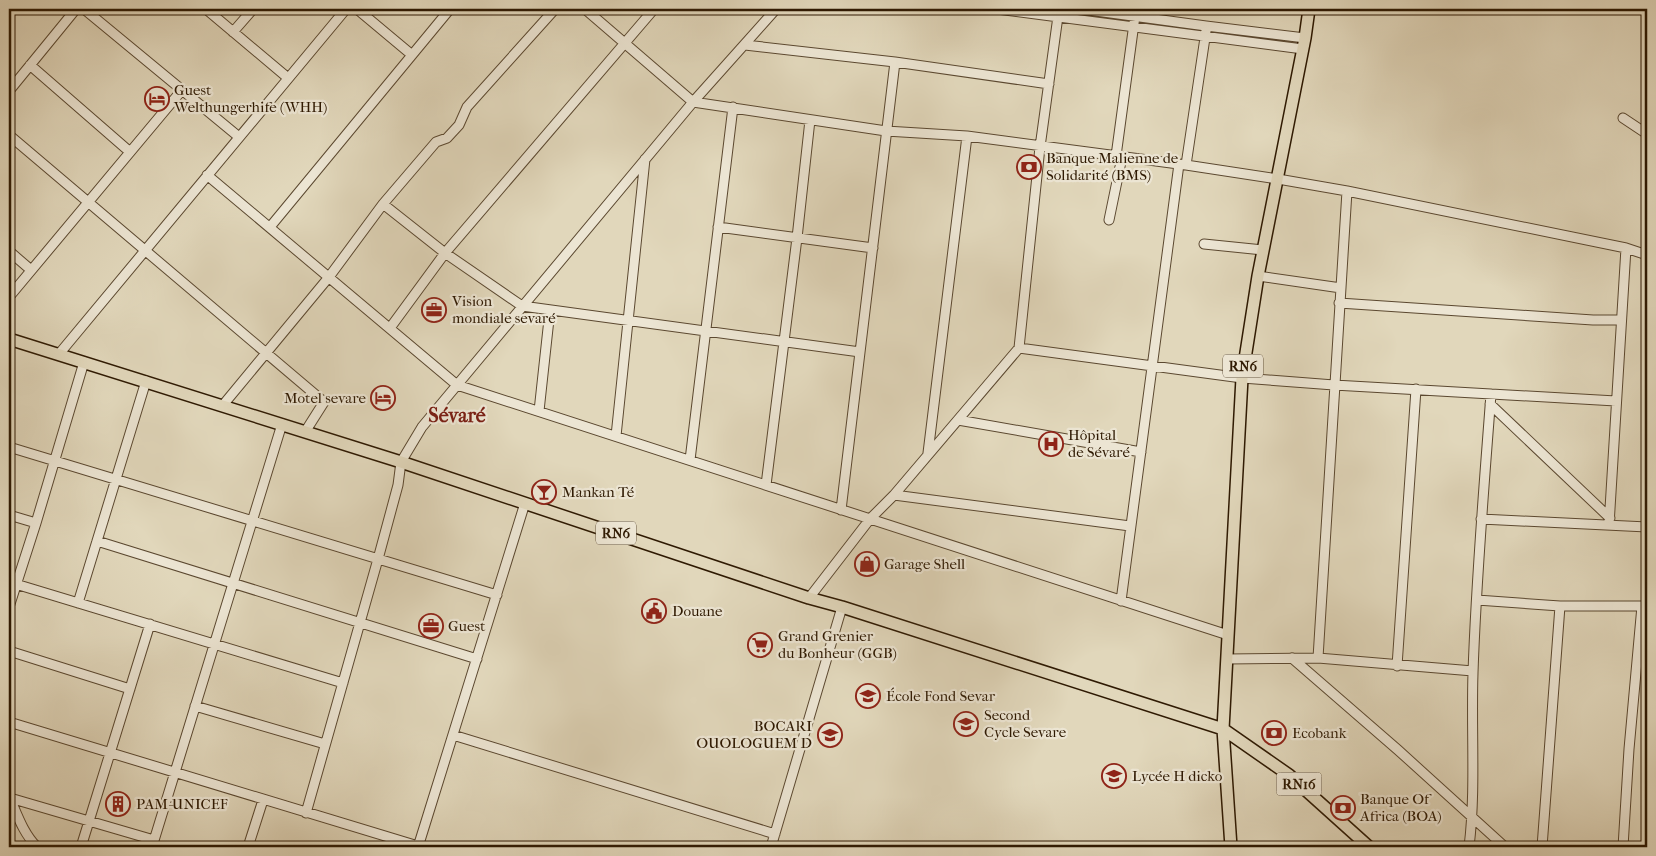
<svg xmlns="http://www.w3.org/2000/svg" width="1656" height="856" viewBox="0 0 1656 856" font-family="'IM FELL French Canon',serif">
<rect width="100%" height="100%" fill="#e1d7bb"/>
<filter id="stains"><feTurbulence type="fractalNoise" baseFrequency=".004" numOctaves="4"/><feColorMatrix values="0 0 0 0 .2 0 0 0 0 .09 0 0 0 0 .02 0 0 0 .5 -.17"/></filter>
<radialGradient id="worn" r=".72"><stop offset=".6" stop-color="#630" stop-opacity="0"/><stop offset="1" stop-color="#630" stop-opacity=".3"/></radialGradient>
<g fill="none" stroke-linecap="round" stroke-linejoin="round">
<defs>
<path id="minor" d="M84 9 239 137
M206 9 288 78
M357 9 412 55
M585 9 693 102 886 131 967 136 1186 165 1278 179 1347 191 1626 248 1647 255
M997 9 1303 49
M1081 9 1206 26 1305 38
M233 32 253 9
M745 45 895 62 1049 84
M30 65 130 152
M9 91 76 9
M1623 118 1647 134
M9 135 324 402 305 432
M1116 156 1135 16V9
M1186 165 1206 31
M207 175 457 385 1228 635
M383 204 445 253 522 306 860 352
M1109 220 1122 157
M270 227 450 9
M718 227 873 248
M1204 244 1263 250
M9 251 31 270
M1258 276 1341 288
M9 297 182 90
M1339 303 1593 320H1621
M390 328 445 253 654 9
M1019 348 1242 378 1334 385 1616 401
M59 354 346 9
M1490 404 1610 518
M223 405 329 277 383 204 436 142 447 138 459 125 467 107 555 9
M539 411 550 310
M958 420 1141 452
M616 436 645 159
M9 447 497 595
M928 453 967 136
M690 460 733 107
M766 485 797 238 810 120
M894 495 1130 526
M841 510 895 62
M9 515 36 523
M1481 519 1647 527
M1609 525 1626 248
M97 541 477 659
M9 582 343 683
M809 598 870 519 894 495 1019 348 1040 147 1059 9
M1477 600 1560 606H1646
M1121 601 1179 164
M78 603 146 381
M9 607 36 523 84 362
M9 651 130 689
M1292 658 1398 750 1505 847
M1318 658 1347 191
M1227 659 1318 658 1473 671
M1397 666 1416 389
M195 706 325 744
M9 722 418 846
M453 735 775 834
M9 796C17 814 23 833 37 847
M10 798 154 840
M306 813 378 559 398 485 401 462 422 427 693 102 776 9
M81 847 150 624
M152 847 282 424
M248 847 263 800
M418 847 525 503
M771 847 842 607
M1469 847C1476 790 1471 731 1473 673 1476 580 1484 487 1491 394
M1542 847 1560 606
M1623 847 1629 749 1642 606"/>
<path id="major" d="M9 339 401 462 809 598 842 607 1223 729 1289 775 1369 847
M1231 847 1223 729 1242 378 1258 276 1305 38 1309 9"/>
</defs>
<use href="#minor" stroke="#5b4830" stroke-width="11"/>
<use href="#major" stroke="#2e1902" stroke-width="14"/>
<use href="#minor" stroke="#ece5d3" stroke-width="9"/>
<use href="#major" stroke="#e1d7bb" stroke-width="11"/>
</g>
<defs>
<symbol id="hotel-ring" viewBox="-11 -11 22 22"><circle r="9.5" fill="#ece5d3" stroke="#8f2418" stroke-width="1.5"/><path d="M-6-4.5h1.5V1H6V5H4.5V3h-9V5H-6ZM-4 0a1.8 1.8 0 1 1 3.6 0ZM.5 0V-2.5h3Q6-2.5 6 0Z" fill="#8f2418"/></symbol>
<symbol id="bank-ring" viewBox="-11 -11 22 22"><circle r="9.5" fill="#ece5d3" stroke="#8f2418" stroke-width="1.5"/><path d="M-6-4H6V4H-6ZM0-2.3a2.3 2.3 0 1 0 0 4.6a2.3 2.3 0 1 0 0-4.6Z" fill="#8f2418"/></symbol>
<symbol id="office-ring" viewBox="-11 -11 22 22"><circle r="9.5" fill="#ece5d3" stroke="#8f2418" stroke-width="1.5"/><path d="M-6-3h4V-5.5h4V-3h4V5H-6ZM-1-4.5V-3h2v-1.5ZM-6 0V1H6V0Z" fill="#8f2418"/></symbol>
<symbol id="hospital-ring" viewBox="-11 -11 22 22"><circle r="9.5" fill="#ece5d3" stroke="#8f2418" stroke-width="1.5"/><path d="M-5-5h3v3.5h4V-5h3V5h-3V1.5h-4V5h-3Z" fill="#8f2418"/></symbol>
<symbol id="bar-ring" viewBox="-11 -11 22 22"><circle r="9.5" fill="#ece5d3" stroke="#8f2418" stroke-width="1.5"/><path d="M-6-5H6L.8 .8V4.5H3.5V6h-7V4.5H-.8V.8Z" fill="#8f2418"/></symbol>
<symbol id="shop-ring" viewBox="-11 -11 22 22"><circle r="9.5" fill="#ece5d3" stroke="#8f2418" stroke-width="1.5"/><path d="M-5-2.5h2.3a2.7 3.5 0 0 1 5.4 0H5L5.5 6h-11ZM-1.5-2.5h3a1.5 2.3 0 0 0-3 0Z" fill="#8f2418"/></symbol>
<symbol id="civic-ring" viewBox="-11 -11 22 22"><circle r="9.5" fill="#ece5d3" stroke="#8f2418" stroke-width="1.5"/><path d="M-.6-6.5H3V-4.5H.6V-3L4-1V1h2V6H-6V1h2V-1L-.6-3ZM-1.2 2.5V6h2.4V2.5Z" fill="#8f2418"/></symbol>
<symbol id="supermarket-ring" viewBox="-11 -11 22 22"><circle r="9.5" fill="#ece5d3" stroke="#8f2418" stroke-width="1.5"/><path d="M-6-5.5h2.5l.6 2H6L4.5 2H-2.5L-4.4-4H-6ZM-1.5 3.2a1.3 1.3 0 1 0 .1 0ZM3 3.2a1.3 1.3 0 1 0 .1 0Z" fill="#8f2418"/></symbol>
<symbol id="school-ring" viewBox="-11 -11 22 22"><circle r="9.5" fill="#ece5d3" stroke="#8f2418" stroke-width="1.5"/><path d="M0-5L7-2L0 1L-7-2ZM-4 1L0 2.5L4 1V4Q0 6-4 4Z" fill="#8f2418"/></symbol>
<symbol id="building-ring" viewBox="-11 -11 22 22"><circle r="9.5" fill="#ece5d3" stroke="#8f2418" stroke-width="1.5"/><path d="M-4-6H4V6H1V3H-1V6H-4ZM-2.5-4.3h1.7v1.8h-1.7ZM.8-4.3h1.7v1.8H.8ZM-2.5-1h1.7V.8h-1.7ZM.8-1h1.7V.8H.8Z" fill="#8f2418"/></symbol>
</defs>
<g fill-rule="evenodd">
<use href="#hotel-ring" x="143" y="85" width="28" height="28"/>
<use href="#bank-ring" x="1015" y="153" width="28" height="28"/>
<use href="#office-ring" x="420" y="296" width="28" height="28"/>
<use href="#hotel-ring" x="369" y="384" width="28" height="28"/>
<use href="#hospital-ring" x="1037" y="430" width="28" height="28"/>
<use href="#bar-ring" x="530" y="478" width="28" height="28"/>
<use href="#shop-ring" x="853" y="550" width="28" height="28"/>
<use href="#civic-ring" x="640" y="597" width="28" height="28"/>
<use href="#office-ring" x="417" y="612" width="28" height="28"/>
<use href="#supermarket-ring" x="746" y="631" width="28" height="28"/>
<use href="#school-ring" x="854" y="682" width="28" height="28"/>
<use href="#school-ring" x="952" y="710" width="28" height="28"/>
<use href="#bank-ring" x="1260" y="719" width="28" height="28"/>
<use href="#school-ring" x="816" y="721" width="28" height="28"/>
<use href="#school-ring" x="1100" y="762" width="28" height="28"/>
<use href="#building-ring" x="104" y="790" width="28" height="28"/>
<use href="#bank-ring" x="1329" y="794" width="28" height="28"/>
</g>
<g text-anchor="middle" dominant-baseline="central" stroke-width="4.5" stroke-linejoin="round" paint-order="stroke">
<g fill="#ece5d3" stroke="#675641" stroke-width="1">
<rect x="1223" y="354.5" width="40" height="23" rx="4"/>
<rect x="596" y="521.5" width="40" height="23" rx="4"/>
<rect x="1276.5" y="772.5" width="45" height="23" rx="4"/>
</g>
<g font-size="14" font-weight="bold" fill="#2e1902">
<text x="1243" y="366">RN6</text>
<text x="616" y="533">RN6</text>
<text x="1299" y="784">RN16</text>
</g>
<g font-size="15" fill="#2e1902" stroke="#ece5d3" text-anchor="start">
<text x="174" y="90">Guest<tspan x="174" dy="17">Welthungerhife (WHH)</tspan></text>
<text x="1046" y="158">Banque Malienne de<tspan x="1046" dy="17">Solidarité (BMS)</tspan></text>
<text x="452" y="301">Vision<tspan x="452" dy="17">mondiale sevaré</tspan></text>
<text x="366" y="398" text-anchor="end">Motel sevare</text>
<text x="1068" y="435">Hôpital<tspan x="1068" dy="17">de Sévaré</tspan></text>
<text x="562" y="492">Mankan Té</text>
<text x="884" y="564">Garage Shell</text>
<text x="672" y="611">Douane</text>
<text x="448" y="626">Guest</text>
<text x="778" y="636">Grand Grenier<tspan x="778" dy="17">du Bonheur (GGB)</tspan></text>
<text x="886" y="696">École Fond Sevar</text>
<text x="984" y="715">Second<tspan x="984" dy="17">Cycle Sevare</tspan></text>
<text x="812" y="726" text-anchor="end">BOCARI<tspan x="812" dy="17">OUOLOGUEM D</tspan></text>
<text x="1292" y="733">Ecobank</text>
<text x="1132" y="776">Lycée H dicko</text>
<text x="1360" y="799">Banque Of<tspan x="1360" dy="17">Africa (BOA)</tspan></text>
<text x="136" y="804">PAM-UNICEF</text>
</g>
<g font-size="20" font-weight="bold" fill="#7a1f14" stroke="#ece5d3">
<text x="457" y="415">Sévaré</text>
</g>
</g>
<rect width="1656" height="856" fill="none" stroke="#e1d7bb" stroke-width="30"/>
<rect x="10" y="10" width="1636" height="836" fill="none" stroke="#2e1902" stroke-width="2.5"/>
<rect x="15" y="15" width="1626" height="826" fill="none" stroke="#2e1902"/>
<rect width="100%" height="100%" filter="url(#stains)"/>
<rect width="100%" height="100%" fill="url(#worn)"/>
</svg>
